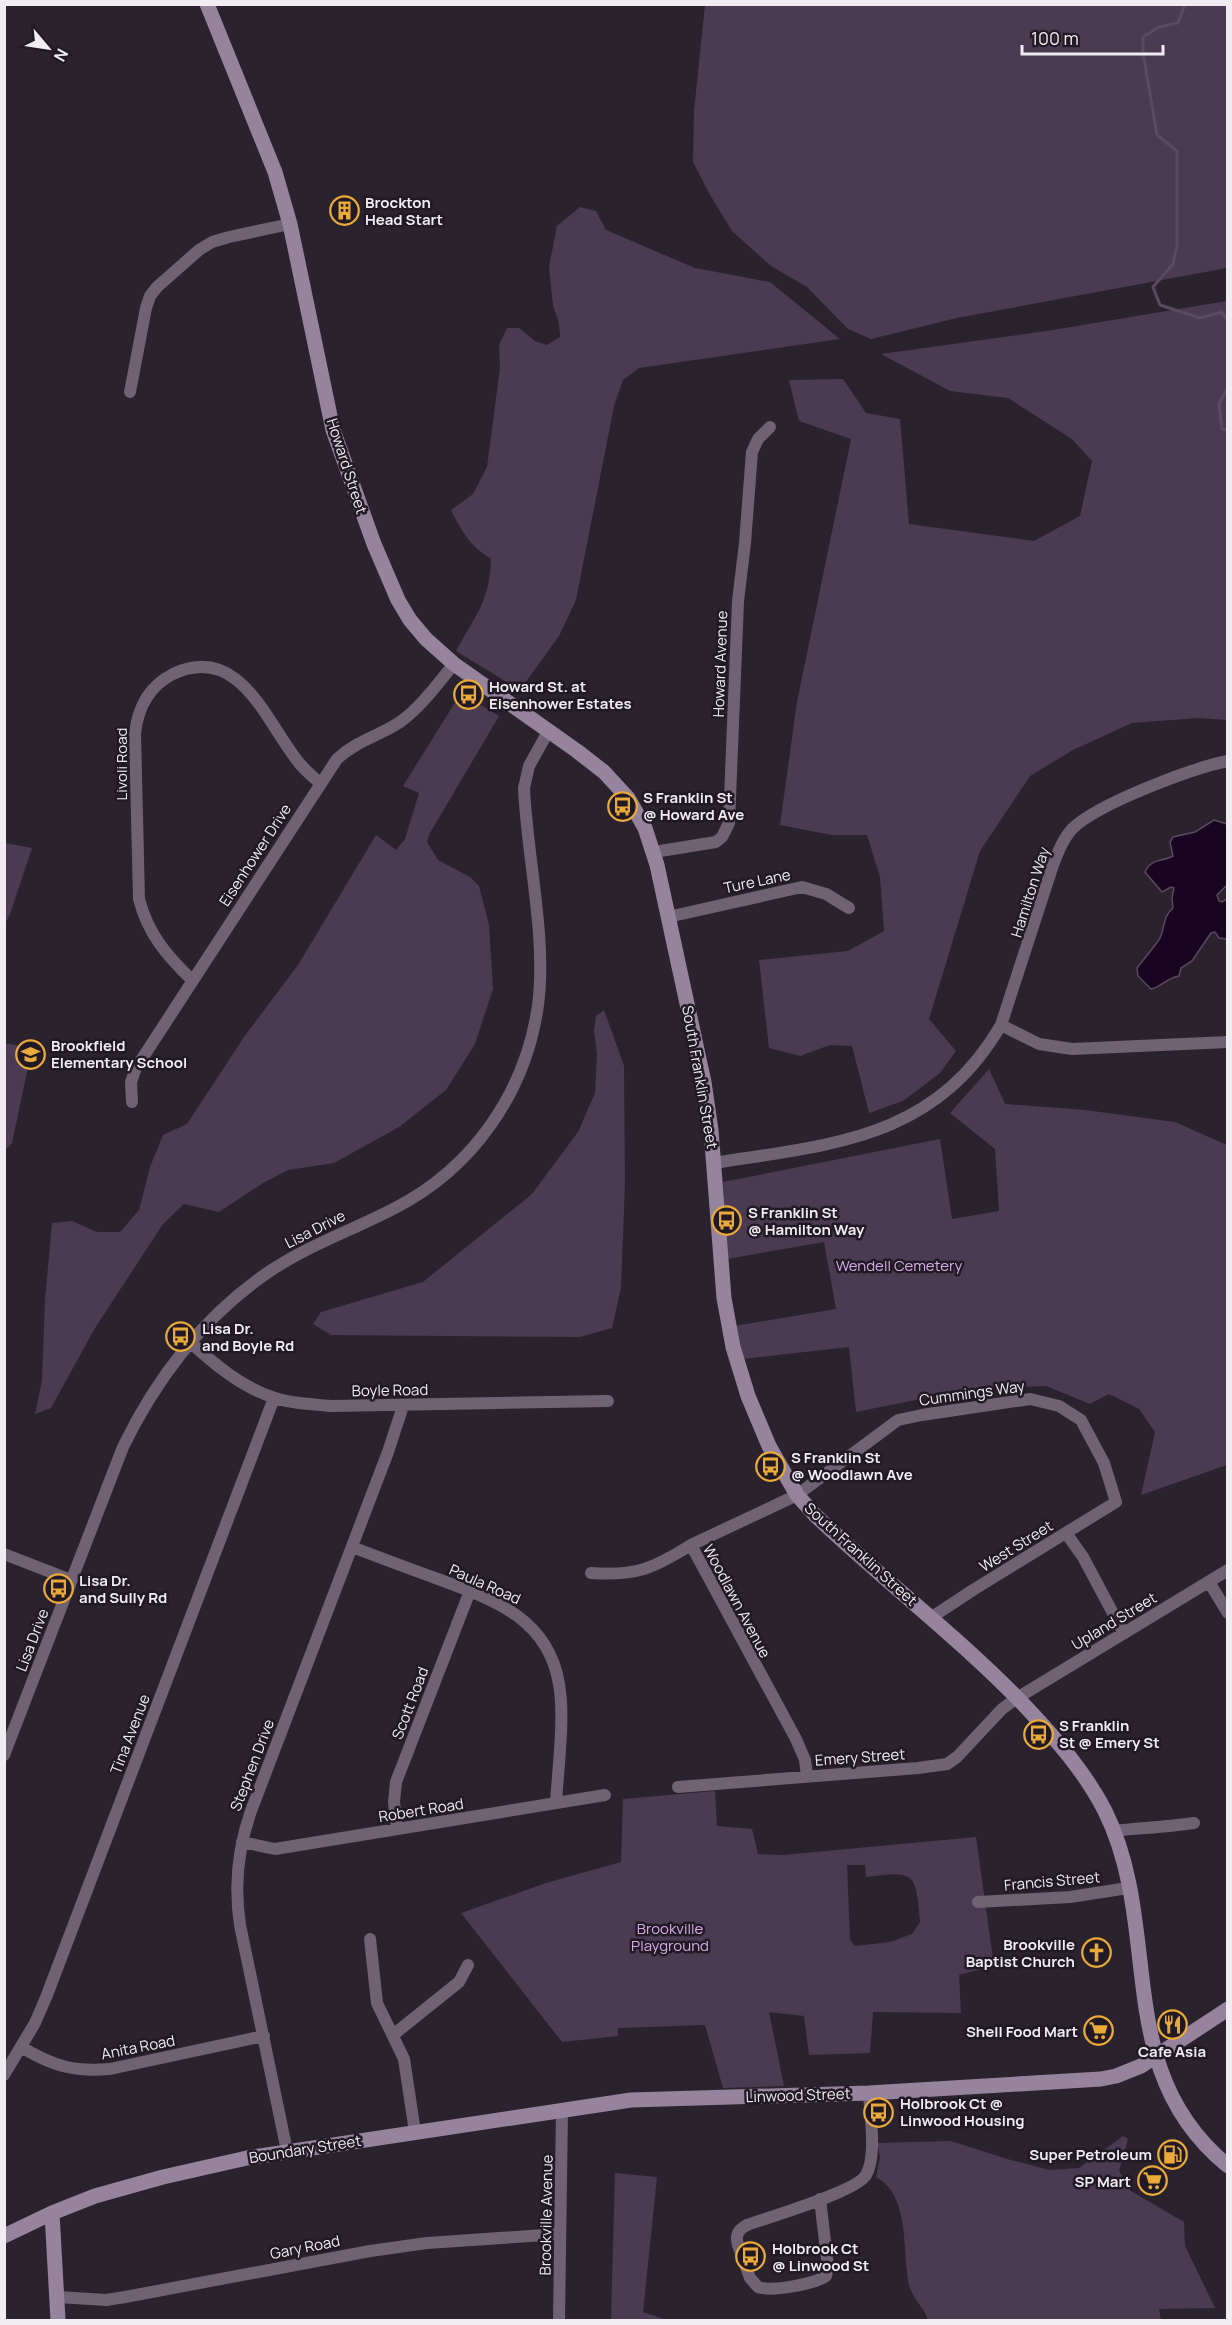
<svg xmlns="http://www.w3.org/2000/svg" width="1232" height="2325" viewBox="0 0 1232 2325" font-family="Manrope,sans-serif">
<rect width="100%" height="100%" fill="#2a232d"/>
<path fill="#4b3b52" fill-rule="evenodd" d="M705 5H1227V268L957 318 871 339 848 329 807 287 771 266 732 231 709 193 693 162 694 111Z
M580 207 596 211 606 230 695 268 770 282 840 339 639 368 623 380 614 406 576 600 559 636 520 690 456 651C475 616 490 601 491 559 471 547 461 531 451 510L473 494 487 467 500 368 499 345 507 328H519L535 341 547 345 560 337 559 323 553 306 549 267 557 226Z
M1227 301V720L1198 718 1132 723 1073 750 1030 776 980 851 929 1019 956 1051 940 1073 903 1101 869 1113 852 1046 830 1045 800 1056 769 1048 759 960 848 951 884 931 880 877 867 835H832L780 825 797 702 851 439 799 421 789 380 843 379 866 413 900 419 909 524 1034 541 1080 516 1092 461 1072 439 1008 398 950 391 881 354 1053 330Z
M461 693 499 716 430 833 427 842 438 860 470 877 479 886 489 925 493 989 475 1044 446 1090 399 1127 334 1163 288 1170 263 1183 219 1212 184 1204 163 1224 95 1328 51 1408 35 1414 42 1381 45 1300 52 1223 72 1221 97 1232H120L139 1210 150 1167 163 1135 187 1124 244 1037 298 965 376 835 396 850 405 839 419 793 403 786Z
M5 843 32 848 10 914 5 924Z
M604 1010 624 1066 625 1183 621 1288 612 1328 580 1337 331 1335 313 1324 321 1312 423 1282 532 1194 578 1132 595 1093 597 1054 594 1031 596 1016Z
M4 1043 32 1048 12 1143 5 1150Z
M989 1069 1005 1104 1085 1110 1175 1122 1227 1145V1465L1141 1495 1155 1432 1139 1409 1109 1394 1090 1404 1046 1386 970 1389 856 1412 849 1347 743 1359 735 1326 836 1309 824 1242 727 1259 723 1182 940 1139 952 1219 999 1211 995 1149 950 1113Z
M715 1791 717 1826 752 1829 758 1854 783 1855 976 1837 994 1966 959 1975 961 2013 873 2012 870 2053 809 2055 804 2016 769 2012 784 2086 723 2088 705 2025 618 2028V2036L562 2042 461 1913 546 1883 621 1862 623 1799ZM847 1865H865L866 1877C916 1870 916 1873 920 1922L912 1934 890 1942 855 1946 850 1940Z
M1123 2136 1128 2139 1119 2171 1131 2191 1184 2222 1185 2246 1215 2308 1159 2309 1161 2320H928C925 2309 914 2300 910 2288 901 2254 912 2197 876 2177L880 2157 877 2143 951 2141 1007 2159 1050 2170 1079 2168Z
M615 2173 657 2177 643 2312 667 2320H611Z"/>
<path fill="#190421" stroke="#5a4a60" stroke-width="1.5" d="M1214 820 1227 824V885L1217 895 1219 901 1222 902 1227 899V939L1219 938 1215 932 1211 933 1192 961 1181 968 1179 976C1164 979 1162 987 1151 989L1138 976 1137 968C1140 964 1159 941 1160 938 1165 927 1163 916 1173 908L1172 898 1174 888 1171 887 1162 892 1145 872C1151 858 1162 862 1173 856L1170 842 1173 837 1195 832Z"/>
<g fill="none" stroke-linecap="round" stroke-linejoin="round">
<path stroke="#5a4a60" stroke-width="3" d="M1185 4 1178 23 1159 27 1143 37V53L1157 135 1177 151V245L1173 264 1153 287 1160 305 1200 318 1222 312 1228 321
M1228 388 1219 403 1222 429 1228 430"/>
<path stroke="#6e6273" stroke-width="12" d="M130 392 146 308 150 296 157 287 199 250 212 242 229 237 290 224
M654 852 716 842 722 837 729 823 738 601 745 543 752 452 758 439 770 427
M668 917 802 887 826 894 849 908
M192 980C167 956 148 934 139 899L135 733C138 708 149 686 173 674 241 642 267 725 300 764 306 771 313 777 320 783
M1001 1025 1053 865C1058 852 1063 839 1072 829 1097 804 1192 768 1228 761
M132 1102 131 1082 136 1068 337 759C356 741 379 736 400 722 421 707 438 683 454 664
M714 1163C832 1144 934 1140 1001 1025L1039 1044 1072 1049 1228 1042
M190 1342C215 1365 243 1388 275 1398 293 1404 313 1404 331 1406L608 1401
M1066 1533 1083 1557 1123 1632
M352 1547C381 1558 410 1569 438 1579 494 1600 548 1618 559 1684 565 1717 558 1768 556 1803
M4 1554 71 1580
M591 1573C637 1576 652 1569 691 1545
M1209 1582 1228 1613
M4 1755 123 1447C157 1377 205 1315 270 1271 309 1245 353 1230 395 1208 473 1168 526 1092 538 1005 547 938 527 857 524 788L529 766 549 730
M807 1776 805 1760 796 1739 691 1545 797 1495 898 1420 922 1415 1030 1399 1059 1406 1081 1420 1104 1463 1116 1502 973 1590 932 1617
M678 1787 918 1768 947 1764 957 1757 1002 1709 1017 1698 1228 1570
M397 1829 394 1802 396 1782 470 1591
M1113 1831C1140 1828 1167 1827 1194 1823
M242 1842 275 1849 605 1795
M978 1902 1070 1897 1128 1888
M370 1939 377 2003 404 2059 415 2132
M393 2035 459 1982 468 1965
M21 2047C53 2066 73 2072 110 2069L264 2036
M4 2075 35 2023 47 1995 274 1398
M287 2151 240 1925C234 1886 238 1848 251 1811L388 1452 403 1406
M820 2199 828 2267 826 2276C814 2284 772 2292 758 2287L750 2278 738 2245C735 2235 738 2230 747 2225 769 2217 856 2192 866 2175 877 2156 870 2115 869 2093
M58 2297 106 2300 125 2297 370 2251 427 2243 560 2234
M559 2320 562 2110"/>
<path stroke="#96849e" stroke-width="15" d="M207 4 275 172 290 224 333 430 374 544 398 600 410 620 426 639 454 664 577 751 604 772 628 798 645 828 657 865 704 1082 711 1130 724 1298 733 1347 748 1396 769 1446 797 1495 815 1515C884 1581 960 1638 1026 1707 1056 1739 1085 1772 1105 1811 1164 1930 1110 2070 1228 2166
M52 2213 58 2320
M4 2236 52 2213 95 2196 163 2177 247 2158 631 2100 869 2093 1101 2079 1116 2076 1141 2066 1228 2009"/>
</g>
<defs>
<symbol id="building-ring" viewBox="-11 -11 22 22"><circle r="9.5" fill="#211a24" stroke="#eaaa39" stroke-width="1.5"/><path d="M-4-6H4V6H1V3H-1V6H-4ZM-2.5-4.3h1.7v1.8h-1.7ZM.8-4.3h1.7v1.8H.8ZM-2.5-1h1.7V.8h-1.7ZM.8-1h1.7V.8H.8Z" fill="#eaaa39"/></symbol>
<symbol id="bus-ring" viewBox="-11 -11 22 22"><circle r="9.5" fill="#211a24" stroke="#eaaa39" stroke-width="1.5"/><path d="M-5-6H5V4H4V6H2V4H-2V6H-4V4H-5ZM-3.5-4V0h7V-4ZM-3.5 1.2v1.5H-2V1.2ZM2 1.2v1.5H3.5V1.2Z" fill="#eaaa39"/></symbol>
<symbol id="school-ring" viewBox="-11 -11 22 22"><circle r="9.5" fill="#211a24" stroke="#eaaa39" stroke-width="1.5"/><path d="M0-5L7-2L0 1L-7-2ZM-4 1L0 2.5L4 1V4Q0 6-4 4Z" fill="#eaaa39"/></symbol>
<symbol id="church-ring" viewBox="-11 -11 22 22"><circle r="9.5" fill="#211a24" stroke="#eaaa39" stroke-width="1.5"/><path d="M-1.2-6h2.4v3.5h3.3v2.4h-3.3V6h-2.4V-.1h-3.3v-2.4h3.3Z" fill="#eaaa39"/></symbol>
<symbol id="restaurant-ring" viewBox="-11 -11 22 22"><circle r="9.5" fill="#211a24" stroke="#eaaa39" stroke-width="1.5"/><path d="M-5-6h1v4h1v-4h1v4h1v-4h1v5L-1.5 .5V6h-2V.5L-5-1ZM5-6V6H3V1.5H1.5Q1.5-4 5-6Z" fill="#eaaa39"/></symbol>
<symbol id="supermarket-ring" viewBox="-11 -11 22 22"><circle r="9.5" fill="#211a24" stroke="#eaaa39" stroke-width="1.5"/><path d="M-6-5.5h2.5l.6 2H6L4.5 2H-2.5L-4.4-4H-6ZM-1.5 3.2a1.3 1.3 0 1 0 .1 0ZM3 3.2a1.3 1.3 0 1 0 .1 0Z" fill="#eaaa39"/></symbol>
<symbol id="fuel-ring" viewBox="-11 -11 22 22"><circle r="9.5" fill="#211a24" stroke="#eaaa39" stroke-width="1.5"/><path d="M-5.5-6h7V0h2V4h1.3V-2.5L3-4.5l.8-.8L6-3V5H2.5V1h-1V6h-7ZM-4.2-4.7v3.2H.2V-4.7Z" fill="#eaaa39"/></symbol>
</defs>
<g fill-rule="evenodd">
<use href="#building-ring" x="328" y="194" width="33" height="33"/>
<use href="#bus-ring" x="452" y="678" width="33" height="33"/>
<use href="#bus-ring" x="606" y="790" width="33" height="33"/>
<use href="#school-ring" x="14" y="1038" width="33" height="33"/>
<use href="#bus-ring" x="710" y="1204" width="33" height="33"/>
<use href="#bus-ring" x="164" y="1320" width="33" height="33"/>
<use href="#bus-ring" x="754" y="1450" width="33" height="33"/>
<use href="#bus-ring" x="42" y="1572" width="33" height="33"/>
<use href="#bus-ring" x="1022" y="1718" width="33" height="33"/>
<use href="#church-ring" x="1080" y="1936" width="33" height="33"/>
<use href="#restaurant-ring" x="1156" y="2008" width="33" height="33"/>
<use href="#supermarket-ring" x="1082" y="2014" width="33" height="33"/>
<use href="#bus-ring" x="862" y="2096" width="33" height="33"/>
<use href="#fuel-ring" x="1156" y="2138" width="33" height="33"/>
<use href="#supermarket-ring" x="1136" y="2164" width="33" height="33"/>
<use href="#bus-ring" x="734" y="2240" width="33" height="33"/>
</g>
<g text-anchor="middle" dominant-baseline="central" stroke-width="5" stroke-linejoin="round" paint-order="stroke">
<g font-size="15" font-weight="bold" fill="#f0ecf2" stroke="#211a24" text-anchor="start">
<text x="365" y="202">Brockton<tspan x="365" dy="17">Head Start</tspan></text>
<text x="489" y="686">Howard St. at<tspan x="489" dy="17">Eisenhower Estates</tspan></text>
<text x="643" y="797">S Franklin St<tspan x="643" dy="17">@ Howard Ave</tspan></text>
<text x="51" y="1045">Brookfield<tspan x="51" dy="17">Elementary School</tspan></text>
<text x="748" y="1212">S Franklin St<tspan x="748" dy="17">@ Hamilton Way</tspan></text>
<text x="202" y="1328">Lisa Dr.<tspan x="202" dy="17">and Boyle Rd</tspan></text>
<text x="791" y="1457">S Franklin St<tspan x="791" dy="17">@ Woodlawn Ave</tspan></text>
<text x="79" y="1580">Lisa Dr.<tspan x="79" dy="17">and Sully Rd</tspan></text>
<text x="1059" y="1725">S Franklin<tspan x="1059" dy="17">St @ Emery St</tspan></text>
<text x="1075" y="1944" text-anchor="end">Brookville<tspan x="1075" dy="17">Baptist Church</tspan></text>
<text x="1078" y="2031" text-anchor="end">Shell Food Mart</text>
<text x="1172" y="2051" text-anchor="middle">Cafe Asia</text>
<text x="900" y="2103">Holbrook Ct @<tspan x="900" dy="17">Linwood Housing</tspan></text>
<text x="1152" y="2154" text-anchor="end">Super Petroleum</text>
<text x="1131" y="2181" text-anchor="end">SP Mart</text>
<text x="772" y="2248">Holbrook Ct<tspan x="772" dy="17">@ Linwood St</tspan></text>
</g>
<g font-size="15" fill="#f0ecf2" stroke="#211a24">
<text transform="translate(347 466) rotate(72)">Howard Street</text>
<text transform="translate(720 664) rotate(-88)">Howard Avenue</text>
<text transform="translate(121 764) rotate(-90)">Livoli Road</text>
<text transform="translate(255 855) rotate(-57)">Eisenhower Drive</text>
<text transform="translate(757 881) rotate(-12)">Ture Lane</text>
<text transform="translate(1030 892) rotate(-72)">Hamilton Way</text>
<text transform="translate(700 1077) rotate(80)">South Franklin Street</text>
<text transform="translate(315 1229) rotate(-27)">Lisa Drive</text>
<text transform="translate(390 1390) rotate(-1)">Boyle Road</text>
<text transform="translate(972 1393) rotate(-8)">Cummings Way</text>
<text transform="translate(1016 1546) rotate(-32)">West Street</text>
<text transform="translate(861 1554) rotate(42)">South Franklin Street</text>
<text transform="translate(485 1584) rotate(24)">Paula Road</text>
<text transform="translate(737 1601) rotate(62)">Woodlawn Avenue</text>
<text transform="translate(1114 1621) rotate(-31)">Upland Street</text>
<text transform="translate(32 1640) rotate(-69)">Lisa Drive</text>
<text transform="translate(410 1703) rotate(-69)">Scott Road</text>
<text transform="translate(130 1734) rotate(-69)">Tina Avenue</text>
<text transform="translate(860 1757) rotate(-4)">Emery Street</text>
<text transform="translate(252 1765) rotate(-69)">Stephen Drive</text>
<text transform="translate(421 1810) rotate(-9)">Robert Road</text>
<text transform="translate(1052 1881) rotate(-5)">Francis Street</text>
<text transform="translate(138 2047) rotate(-11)">Anita Road</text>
<text transform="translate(798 2095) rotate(-2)">Linwood Street</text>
<text transform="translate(305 2149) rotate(-9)">Boundary Street</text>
<text transform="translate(546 2215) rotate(-89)">Brookville Avenue</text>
<text transform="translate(305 2247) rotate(-11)">Gary Road</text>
</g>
<g font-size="15" fill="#d6ace8" stroke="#211a24">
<text x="899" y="1265">Wendell Cemetery</text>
<text x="670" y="1928">Brookville<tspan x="670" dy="17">Playground</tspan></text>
</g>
</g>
<rect width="1232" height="2325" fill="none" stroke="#f0ecf2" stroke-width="12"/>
<g transform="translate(48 48) rotate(119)" stroke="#211a24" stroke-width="4.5" paint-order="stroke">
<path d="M0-4.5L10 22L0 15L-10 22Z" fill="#f0ecf2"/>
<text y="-9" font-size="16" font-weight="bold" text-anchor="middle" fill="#f0ecf2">N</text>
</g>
<path d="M1022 45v9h141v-9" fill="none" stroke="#f0ecf2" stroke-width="3"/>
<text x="1031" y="45" font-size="18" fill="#f0ecf2" stroke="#211a24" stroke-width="4.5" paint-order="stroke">100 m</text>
</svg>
